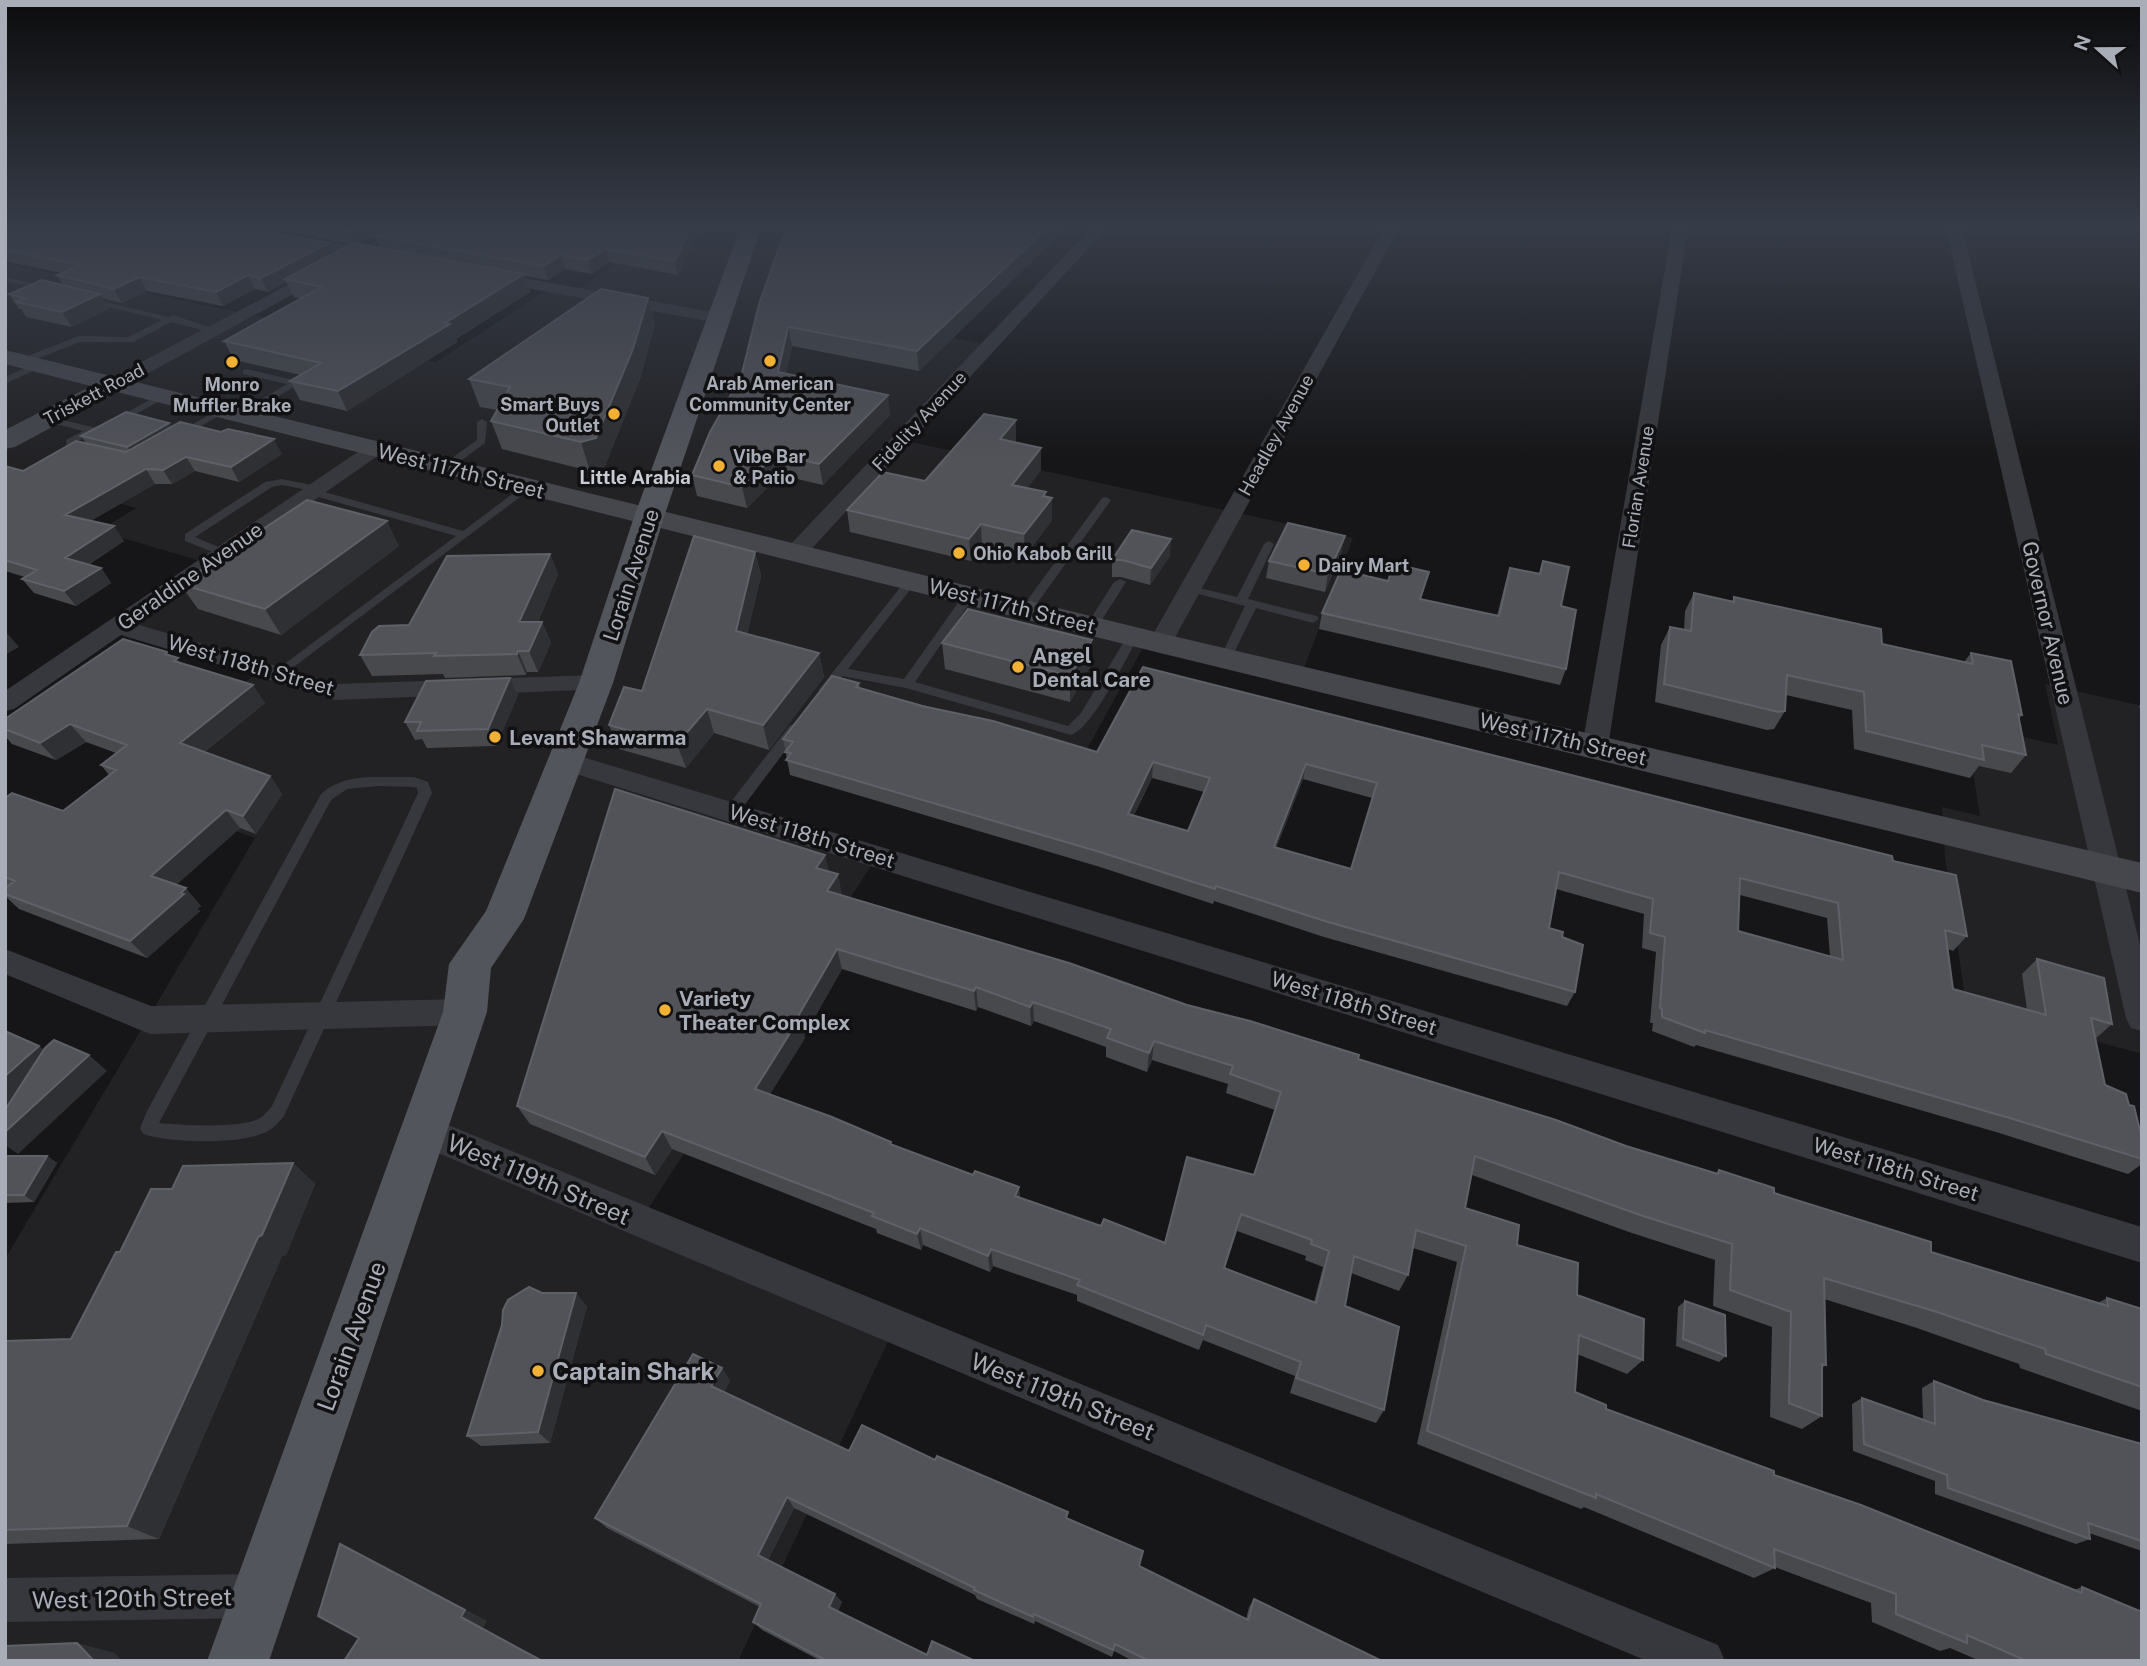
<svg xmlns="http://www.w3.org/2000/svg" width="2147" height="1666" viewBox="0 0 2147 1666" font-family="'Public Sans',sans-serif">
<rect width="100%" height="100%" fill="#161618"/>
<path fill="#222225" d="M596 228H838L861 320 984 344 893 438 1353 538 1303 671 1150 635 1082 758 829 689 743 806 882 849 646 1212 900 1316 738 1661H5V1259L255 838 108 785 265 667 128 625 214 565 99 531 136 508 5 472V264L383 342 371 350 436 362 556 284 580 288 642 246Z
M2045 684 2142 706V1054L1966 1005 1945 857 1942 807 1980 816 1965 723 2058 745Z"/>
<g fill="none" stroke-linecap="round" stroke-linejoin="round">
<path fill="#37383d" fill-rule="evenodd" d="M5 277 49 287 50 289 46 291 5 281Z
M83 297 169 317 173 315 218 330 214 333 171 322 133 342H80L26 363H20V359L79 336 128 337 162 320 83 301Z
M38 362 43 365 41 367 5 384V377Z
M246 369 298 381 300 383 243 418H237V414L287 384 243 374V370Z
M162 393 167 396 165 398 118 424 110 422Z
M221 408 226 411 224 413 182 437 174 435Z
M47 416 96 428V432L74 443 91 448V452L67 448 66 440 83 431 44 421 42 419Z
M482 419 487 422 485 443 450 469H442V465L477 440V422Z
M282 479 321 487V491L463 531 523 486 527 485 532 488 279 678 275 677 273 674 275 671 456 536 308 494V490L282 485 272 487 195 537 228 551V555H220L185 541V534L265 482Z
M1106 497 1111 500 1031 612H1023V606L1102 498Z
M1269 541 1274 544 1248 599 1317 616 1319 619 1313 623 1256 608 1230 661H1222L1220 658 1245 606 1187 591 1185 589 1191 586 1237 597 1264 544Z
M911 578 917 581 848 669 904 679 965 593H973L975 595 915 682 1068 726 1081 713 1129 633H1137L1139 636C1126 658 1093 728 1071 735L906 688 842 676 829 693H821L819 690 821 687 907 579Z
M1120 579 1126 582 1098 626 1092 630 1088 629 1086 626 1114 582Z
M795 724 800 725 801 728 800 731 737 815H727L725 811 727 807 790 725Z
M379 777H414L428 782 432 793 284 1116C279 1122 274 1128 268 1131 243 1145 169 1143 143 1134L140 1128 147 1111 321 794C338 779 358 777 379 777ZM379 786 413 787 417 788 418 793 272 1106C268 1110 265 1115 260 1118 244 1129 180 1125 159 1123L331 800 347 789Z"/>
<path fill="#37383d" fill-rule="evenodd" d="M215 228H249L378 251 386 256 378 261 222 233Z
M1091 228H1107L804 557H788L785 552 788 547Z
M1384 228H1399L1172 643 1168 648 1160 651 1152 648 1148 643Z
M1672 228H1688L1608 747 1604 753 1595 756 1586 753 1582 747Z
M1946 228H1962L2142 953V1031L2131 1028 2126 1018Z
M322 267 328 269 330 272 328 275 121 388H107L105 384 107 380Z
M490 272 718 313 727 318 718 323 484 280 482 277 484 274Z
M375 443 382 445 385 449 382 453 136 624 337 684 596 675 605 677 608 683 605 689 336 700 121 635 14 709 5 711V691L368 445Z
M566 752 2142 1227V1263L557 768 553 761 557 754Z
M5 949 151 1006 465 999 476 1003 481 1012 476 1021 465 1025 150 1034 5 974Z
M424 1115 1718 1645 1725 1661H1647L412 1142 407 1131 412 1120Z
M259 1574 275 1580 281 1596 275 1612 259 1618 5 1622V1578Z"/>
<path fill="#45474d" fill-rule="evenodd" d="M5 350 1160 633 2142 863V893L1160 653 117 392 15 447 5 449V430L91 386 5 364Z"/>
<path fill="#53555c" fill-rule="evenodd" d="M740 228H761L664 517 613 683 524 919 491 968 487 1012 269 1661H207L443 1012 449 964 486 911 579 683 634 517Z"/>
</g>
<path fill="#47494d" fill-rule="evenodd" d="M5 228 334 253 351 244 265 228H386L357 244 380 248 375 236 700 228 678 275 609 262 592 274 565 269 548 280 525 276 530 292 456 339 457 342 347 411 300 400 290 381 301 375 234 360 224 341 301 299 294 297 286 282 268 292 255 289 223 306 147 291 122 303 102 298 109 309 72 327 26 317 21 309H19L9 294 63 285 57 275 62 273 5 261Z
M786 228H1062V232L919 371 792 346 786 374 890 415 823 485 780 475 747 508 697 496 692 475 741 377Z
M648 298 655 324 641 376 605 466 590 471 502 449 491 421 497 410 480 407 469 379Z
M169 423 171 427 282 454 239 482 195 471 172 484H155L90 521 124 541 88 565 101 568 111 583 76 606 34 593 22 579 25 577 5 571V466L23 471 86 443 81 436Z
M1016 442V443L1041 470 1027 488 1046 492V496L1052 520 1025 556 982 546 971 561 850 532 847 510 925 481Z
M1345 536 1341 553 1325 592 1266 578 1269 561Z
M399 546 281 635 198 609 180 584Z
M755 552 761 576 747 634 819 653 824 677 769 750 714 733 686 768 619 749 609 725 642 691Z
M550 554 558 574 538 622H542L551 643 538 672H527L526 675 445 678 443 674 372 676 360 655 409 625Z
M1170 556 1150 585 1121 577H1112V560Z
M1543 561 1561 606 1566 669 1560 685 1319 629 1322 613 1388 581 1429 572 1421 599 1497 616 1505 584 1510 568 1539 574Z
M1694 593 1732 601 1734 597 1882 644 1964 662 1971 653 2022 715 2019 719 2026 755 2011 773 1979 766 1970 778 1854 749 1852 710 1786 695 1785 711 1774 729 1767 730 1655 702 1661 645 1670 627 1684 630 1685 611Z
M942 643 1091 665 1070 702 945 669Z
M169 655 182 663 265 703 204 752 270 776 282 794 256 834 240 828 176 885 201 906 197 909 200 911 147 958 19 909 5 896V798L63 811 109 775 101 765 116 753 86 742 56 760 12 744 5 736V719Z
M1143 667 1893 861 1967 936 1953 951 1948 949 1953 989 2027 1010 2022 974 2037 959 2112 1024 2095 1039 2105 1085 2129 1105 2142 1139V1164L2128 1174 1996 1132 1696 1045 1694 1047 1652 1031 1653 1023H1650L1656 952 1642 948 1644 914 1556 889 1549 928 1562 937 1575 992 1567 1006 1324 937 1214 901 1213 904 1100 867 790 775 783 739 859 683 860 688 1097 752ZM1152 778 1204 792 1188 831 1134 815ZM1303 779 1372 798 1351 869 1276 848ZM1740 895 1827 918 1830 956 1738 931Z
M510 678 518 695 496 746 427 748 422 739 415 740 405 722Z
M2142 703V715L2139 706Z
M829 872 842 895 1358 1059 1626 1146 1716 1173 1719 1170 1774 1193 1931 1252 2098 1303 2107 1298 2142 1309V1411L2020 1368 2019 1364 1914 1327 1824 1299 1826 1365 1822 1368V1416L1802 1429 1770 1417 1772 1327 1713 1306 1715 1260 1629 1232 1472 1175 1465 1208 1517 1245 1577 1295 1643 1360 1627 1374 1577 1354 1575 1392 1606 1409 1774 1475 2074 1590 2082 1587 2142 1661H1980L1950 1648 1940 1651 1872 1622 1871 1603 1775 1567V1568L1754 1578 1584 1507 1581 1509 1417 1444 1457 1262 1413 1248 1408 1275 1399 1291 1351 1273 1345 1306 1384 1410 1376 1423 1290 1393 1295 1376 1203 1340 1199 1350 1077 1301V1295L993 1266 990 1272 923 1245 921 1250 877 1233 876 1229 672 1149 655 1175 530 1124 517 1106ZM842 969 976 1011 978 1007 1031 1026 1034 1021 1106 1047V1057L1147 1072 1152 1060 1228 1084 1226 1093 1275 1110 1254 1175 1165 1243 1101 1226 1020 1198 1019 1187 973 1175 891 1144 770 1094 805 1038 804 1036ZM1237 1231 1306 1256 1305 1260 1323 1267 1314 1302 1225 1268Z
M5 1156H47L57 1163 34 1202 5 1203Z
M293 1163 315 1184 286 1255 282 1256 159 1539 5 1544V1341L71 1339 120 1252 172 1189Z
M542 1293 587 1306 550 1443 481 1446 467 1436Z
M1685 1301 1726 1356 1719 1362 1676 1346 1678 1307Z
M722 1368 730 1381 724 1392 849 1451 935 1460 1068 1519 1140 1566 1246 1619 1249 1607 1254 1599 1382 1661H1133L1114 1651 1112 1657 1035 1621 1034 1624 977 1599 975 1595 794 1508 768 1560 842 1602 838 1611 927 1655 975 1661H821L762 1630 753 1622 760 1607 607 1528 595 1518Z
M1934 1381 1983 1400 2142 1444V1551L2089 1533 2090 1539 2076 1544 1935 1494V1481L1853 1451 1852 1404 1862 1398 1923 1419 1922 1388Z"/>
<path fill="#2f3033" d="M356 228H386L356 245 350 232Z
M690 228H700L678 275 675 261Z
M1047 228H1062V232L919 371 917 351Z
M329 243 335 256 285 279 286 282 268 292 261 278Z
M605 249 609 262 592 274 588 260Z
M561 255 565 269 548 280 544 266Z
M524 274 530 292 456 339 457 342 347 411 338 391Z
M248 275 255 289 223 306 216 292Z
M139 277 147 291 122 303 114 289Z
M100 294 109 309 72 327 62 312Z
M648 298 655 324 641 376 605 466 590 471 581 442Z
M788 327 792 346 782 393 778 372Z
M888 395 890 415 823 485 819 464Z
M1016 420V442L1001 461 1000 439Z
M169 423 174 432 133 455 127 447Z
M274 439 282 454 239 482 231 467Z
M1041 448V470L1013 507 1012 485Z
M776 454 780 475 747 508 742 487Z
M186 457 195 471 172 484 163 470Z
M146 469 155 484 75 530 65 515Z
M1046 492V505L1052 498V520L1025 556 1024 534Z
M387 521 399 546 281 635 265 609Z
M981 524 982 546 971 561 969 539Z
M114 526 124 541 76 572 65 558Z
M1345 536 1341 553 1325 592 1328 574Z
M1171 539 1170 556 1150 585 1151 568Z
M755 552 761 576 742 655 736 631Z
M550 554 558 574 529 643 519 622Z
M101 568 111 583 76 606 64 591Z
M542 622 551 643 538 672 529 651Z
M5 632H6L19 647 5 655Z
M1092 640 1091 665 1070 702V676Z
M518 651 527 672 526 675 517 654Z
M819 653 824 677 769 750 763 725Z
M510 678 518 695 496 746 488 729Z
M253 685 265 703 193 760 180 743Z
M707 709 714 733 686 768 677 744Z
M70 724 86 742 56 760 40 743Z
M1153 762 1152 778 1127 829 1128 814Z
M1306 764 1303 779 1271 862 1274 847Z
M270 776 282 794 256 834 243 816Z
M226 810 240 828 167 893 151 876Z
M825 855 830 875 816 868Z
M838 874 842 895 831 911 827 891Z
M186 888 201 906 197 909 200 911 147 958 130 941Z
M837 949 842 969 804 1036 805 1038 762 1107 755 1089Z
M976 987 978 1007 976 1011 974 991Z
M1033 1002 1034 1021 1031 1026 1030 1007Z
M1154 1041 1152 1060 1147 1072 1149 1053Z
M39 1046 58 1061 5 1110V1076Z
M89 1055 107 1071 18 1154 5 1145V1132Z
M662 1131 672 1149 655 1175 645 1157Z
M47 1156 57 1163 34 1202 24 1195Z
M293 1163 315 1184 286 1255 282 1256 159 1539 127 1526Z
M1019 1187 1020 1205 1015 1196Z
M1241 1214 1237 1231 1220 1284 1224 1268Z
M920 1228 923 1245 921 1250 917 1234Z
M991 1249 993 1266 990 1272 988 1256Z
M576 1293 587 1306 550 1443 538 1432Z
M722 1368 730 1381 720 1399 711 1386Z
M787 1497 794 1508 766 1564 758 1555Z
M340 1544 487 1621 483 1628 545 1661H542L461 1617Z
M835 1594 842 1602 836 1615 829 1607Z
M77 1643 115 1653 122 1661H94Z"/>
<path fill="#525359" stroke="#5f6168" stroke-width="2" fill-rule="evenodd" d="M5 228H248L329 243 261 278 248 275 216 292 139 277 114 289 57 275 81 265 5 250Z
M330 228H356L350 232Z
M388 228H690L675 261 605 249 588 260 561 255 544 266 375 236Z
M786 228H1047L917 351 788 327 778 372 888 395 819 464 776 454 742 487 692 475 710 432 741 377 759 304Z
M353 243 524 274 445 323 450 324 338 391 290 381 321 363 224 341 322 287 285 279Z
M42 280 100 294 62 312 16 302 25 298 9 294Z
M601 289 648 298 633 349 596 438 581 442 491 421 510 387 469 379Z
M126 412 169 423 127 447 81 436Z
M984 414 1016 420 1000 439 1041 448 1012 485 1046 492 1043 496 1052 498 1024 534 981 524 969 539 847 510 883 472 925 481Z
M180 422 221 432 228 429 274 439 231 467 186 457 163 470 146 469 65 515 114 526 65 558 101 568 64 591 22 579 37 570 5 560V466L23 471 76 441 126 452Z
M307 500 387 521 265 609 180 584Z
M1288 523 1345 536 1328 574 1269 561Z
M1132 530 1171 539 1151 568 1122 560H1112Z
M694 536 755 552 736 631 819 653 763 725 707 709 677 744 609 725 624 687 642 691Z
M550 554 519 622H542L529 651H518L517 654 434 656 436 653 360 655 372 632 379 626 409 625 447 556Z
M1543 561 1569 567 1561 606 1576 610 1566 669 1322 613 1341 570 1388 581 1394 564 1429 572 1420 599 1499 616 1510 568 1540 574Z
M1694 593 1734 602V597L1881 629 1882 644 1973 664 1971 653 2011 661 2022 715 2018 714 2026 755 1982 745 1984 760 1866 731 1864 692 1787 675 1785 711 1778 712 1664 684 1670 627 1691 631Z
M968 609 1092 640 1070 676 942 643Z
M123 639 167 652 165 654 178 658 174 661 253 685 180 743 270 776 243 816 226 810 151 876 186 888 181 893 184 894 130 941 5 894V888L15 881 5 877V798L12 793 63 811 116 770 101 765 127 745 70 724 40 743 5 729V719Z
M1143 667 1892 856 1893 861 1956 875 1967 936 1945 930 1953 989 2046 1015 2037 959 2104 978 2112 1024 2091 1018 2105 1085 2126 1094 2129 1105 2134 1106 2142 1139V1159L2013 1119 1705 1030V1033L1662 1017V1009L1660 1008 1665 937 1650 933 1653 899 1559 872 1549 928 1563 932 1562 937 1583 945 1575 992 1328 922 1216 886 1215 889 1100 852 786 760 791 753 785 752 793 742 783 739 832 676 859 683 856 687 922 706 993 721 1097 752ZM1153 762 1210 778 1188 831 1128 814ZM1306 764 1377 783 1351 869 1274 847ZM1740 878 1838 903 1843 960 1738 931Z
M510 678 488 729 417 731 421 722H405L426 681Z
M615 789 825 855 816 868 838 874 827 891 1069 963 1187 1005 1250 1021 1359 1055 1358 1059 1556 1120 1626 1146 1718 1174 1719 1170 1774 1188V1193L1931 1242V1252L2108 1306 2107 1298 2142 1309V1387L2046 1354 2045 1349 1937 1312 1824 1278 1826 1365 1822 1364V1416L1789 1403 1791 1312 1730 1290 1732 1244 1643 1216 1475 1156 1465 1208 1519 1225 1517 1245 1578 1263 1577 1295 1644 1319 1643 1360 1579 1335 1575 1392 1606 1405V1409L1774 1471V1475L1861 1505 2082 1593V1587L2142 1612V1661H2027L1967 1635V1643L1896 1614V1594L1774 1549 1775 1568 1596 1494V1498L1427 1431 1466 1246 1416 1230 1408 1275 1354 1256 1345 1306 1399 1327 1384 1410 1296 1378 1301 1362 1206 1325 1203 1335 1077 1285 1080 1280 991 1249 988 1256 920 1228 917 1234 872 1216 874 1213 662 1131 645 1157 517 1106ZM837 949 974 991 976 987 1030 1007 1033 1002 1111 1029 1107 1038 1149 1053 1154 1041 1233 1066 1230 1074 1281 1092 1254 1175 1187 1157 1165 1243 1104 1219 1101 1226 1015 1196 1019 1187 975 1171 973 1175 890 1144 891 1142 832 1117 755 1089 799 1019 797 1018ZM1241 1214 1312 1240 1311 1244 1329 1251 1316 1303 1224 1268Z
M5 1031 39 1046 5 1076Z
M54 1040 89 1055 5 1132V1110L45 1048Z
M5 1156H47L24 1195H5Z
M293 1163 262 1235 258 1237 127 1526 5 1530V1341L71 1339 116 1252H120L151 1189H172L183 1166Z
M529 1287 542 1293H576L538 1432 467 1436 502 1325 503 1310 508 1300Z
M1685 1301 1725 1315 1726 1356 1683 1339Z
M693 1354 722 1368 711 1386 849 1451 862 1425 935 1460 937 1456 1068 1512 1066 1518 1143 1551 1139 1566 1248 1620 1254 1599 1382 1661H1149L1115 1644 1113 1650 1034 1614 1033 1617 974 1590 975 1588 787 1497 758 1555 835 1594 829 1607 927 1655 932 1641 975 1661H827L753 1622 761 1604 595 1518Z
M1934 1381 1983 1400 2142 1444V1541L2088 1523 2090 1539 1948 1488 1947 1475 1864 1444 1862 1398 1935 1424Z
M340 1544 465 1610 461 1617 542 1661H344L359 1638 318 1616Z
M77 1643 94 1661H5V1646Z"/>
<linearGradient id="sky" x2="0" y2="1"><stop stop-color="#0c0c0d"/><stop offset="0.49" stop-color="#363c48"/><stop offset="1" stop-color="#363c48" stop-opacity="0"/></linearGradient>
<rect width="2147" height="461" fill="url(#sky)"/>
<g fill="#f2b134" stroke="#111113" stroke-width="2.5">
<circle cx="770" cy="361" r="7"/>
<circle cx="232" cy="362" r="7"/>
<circle cx="614" cy="414" r="7"/>
<circle cx="719" cy="466" r="7"/>
<circle cx="959" cy="553" r="7"/>
<circle cx="1304" cy="565" r="7"/>
<circle cx="1018" cy="667" r="7"/>
<circle cx="495" cy="737" r="7"/>
<circle cx="665" cy="1010" r="7"/>
<circle cx="538" cy="1371" r="7"/>
</g>
<g text-anchor="middle" dominant-baseline="central" stroke-width="7" stroke-linejoin="round" paint-order="stroke">
<g font-size="18" font-weight="bold" fill="#a8adb8" stroke="#111113" text-anchor="start">
<text x="770" y="383" text-anchor="middle">Arab American<tspan x="770" dy="21">Community Center</tspan></text>
<text x="232" y="384" text-anchor="middle">Monro<tspan x="232" dy="21">Muffler Brake</tspan></text>
<text x="600" y="404" text-anchor="end">Smart Buys<tspan x="600" dy="21">Outlet</tspan></text>
<text x="733" y="456">Vibe Bar<tspan x="733" dy="21">&amp; Patio</tspan></text>
<text x="973" y="553">Ohio Kabob Grill</text>
<text x="1318" y="565">Dairy Mart</text>
</g>
<g font-size="18" fill="#a8adb8" stroke="#111113">
<text transform="translate(94 394) rotate(-28)">Triskett Road</text>
<text transform="translate(919 421) rotate(-47)">Fidelity Avenue</text>
<text transform="translate(1276 435) rotate(-61)">Headley Avenue</text>
<text transform="translate(1638 487) rotate(-81)">Florian Avenue</text>
</g>
<g font-size="19" font-weight="bold" fill="#c9ccd4" stroke="#111113">
<text x="635" y="477">Little Arabia</text>
</g>
<g font-size="21" fill="#a8adb8" stroke="#111113">
<text transform="translate(461 471) rotate(14)">West 117th Street</text>
<text transform="translate(631 575) rotate(-72)">Lorain Avenue</text>
<text transform="translate(190 576) rotate(-35)">Geraldine Avenue</text>
<text transform="translate(1012 606) rotate(14)">West 117th Street</text>
<text transform="translate(2048 623) rotate(77)">Governor Avenue</text>
<text transform="translate(251 665) rotate(16)">West 118th Street</text>
<text transform="translate(1563 739) rotate(13)">West 117th Street</text>
<text transform="translate(812 836) rotate(17)">West 118th Street</text>
<text transform="translate(1354 1003) rotate(17)">West 118th Street</text>
<text transform="translate(1896 1169) rotate(17)">West 118th Street</text>
</g>
<g font-size="21" font-weight="bold" fill="#a8adb8" stroke="#111113" text-anchor="start">
<text x="1032" y="655">Angel<tspan x="1032" dy="24">Dental Care</tspan></text>
<text x="509" y="737">Levant Shawarma</text>
<text x="679" y="998">Variety<tspan x="679" dy="24">Theater Complex</tspan></text>
</g>
<g font-size="24" fill="#a8adb8" stroke="#111113">
<text transform="translate(539 1179) rotate(23)">West 119th Street</text>
<text transform="translate(351 1336) rotate(-70)">Lorain Avenue</text>
<text transform="translate(1063 1396) rotate(22)">West 119th Street</text>
<text transform="translate(132 1598) rotate(-1)">West 120th Street</text>
</g>
<g font-size="24" font-weight="bold" fill="#a8adb8" stroke="#111113" text-anchor="start">
<text x="552" y="1371">Captain Shark</text>
</g>
</g>
<rect width="2147" height="1666" fill="none" stroke="#a8adb8" stroke-width="14"/>
<g transform="translate(2098 49) rotate(291)" stroke="#111113" stroke-width="5" paint-order="stroke">
<path d="M0-5L12 26L0 18L-12 26Z" fill="#a8adb8"/>
<text y="-10" font-size="19" font-weight="bold" text-anchor="middle" fill="#a8adb8">N</text>
</g>
</svg>
